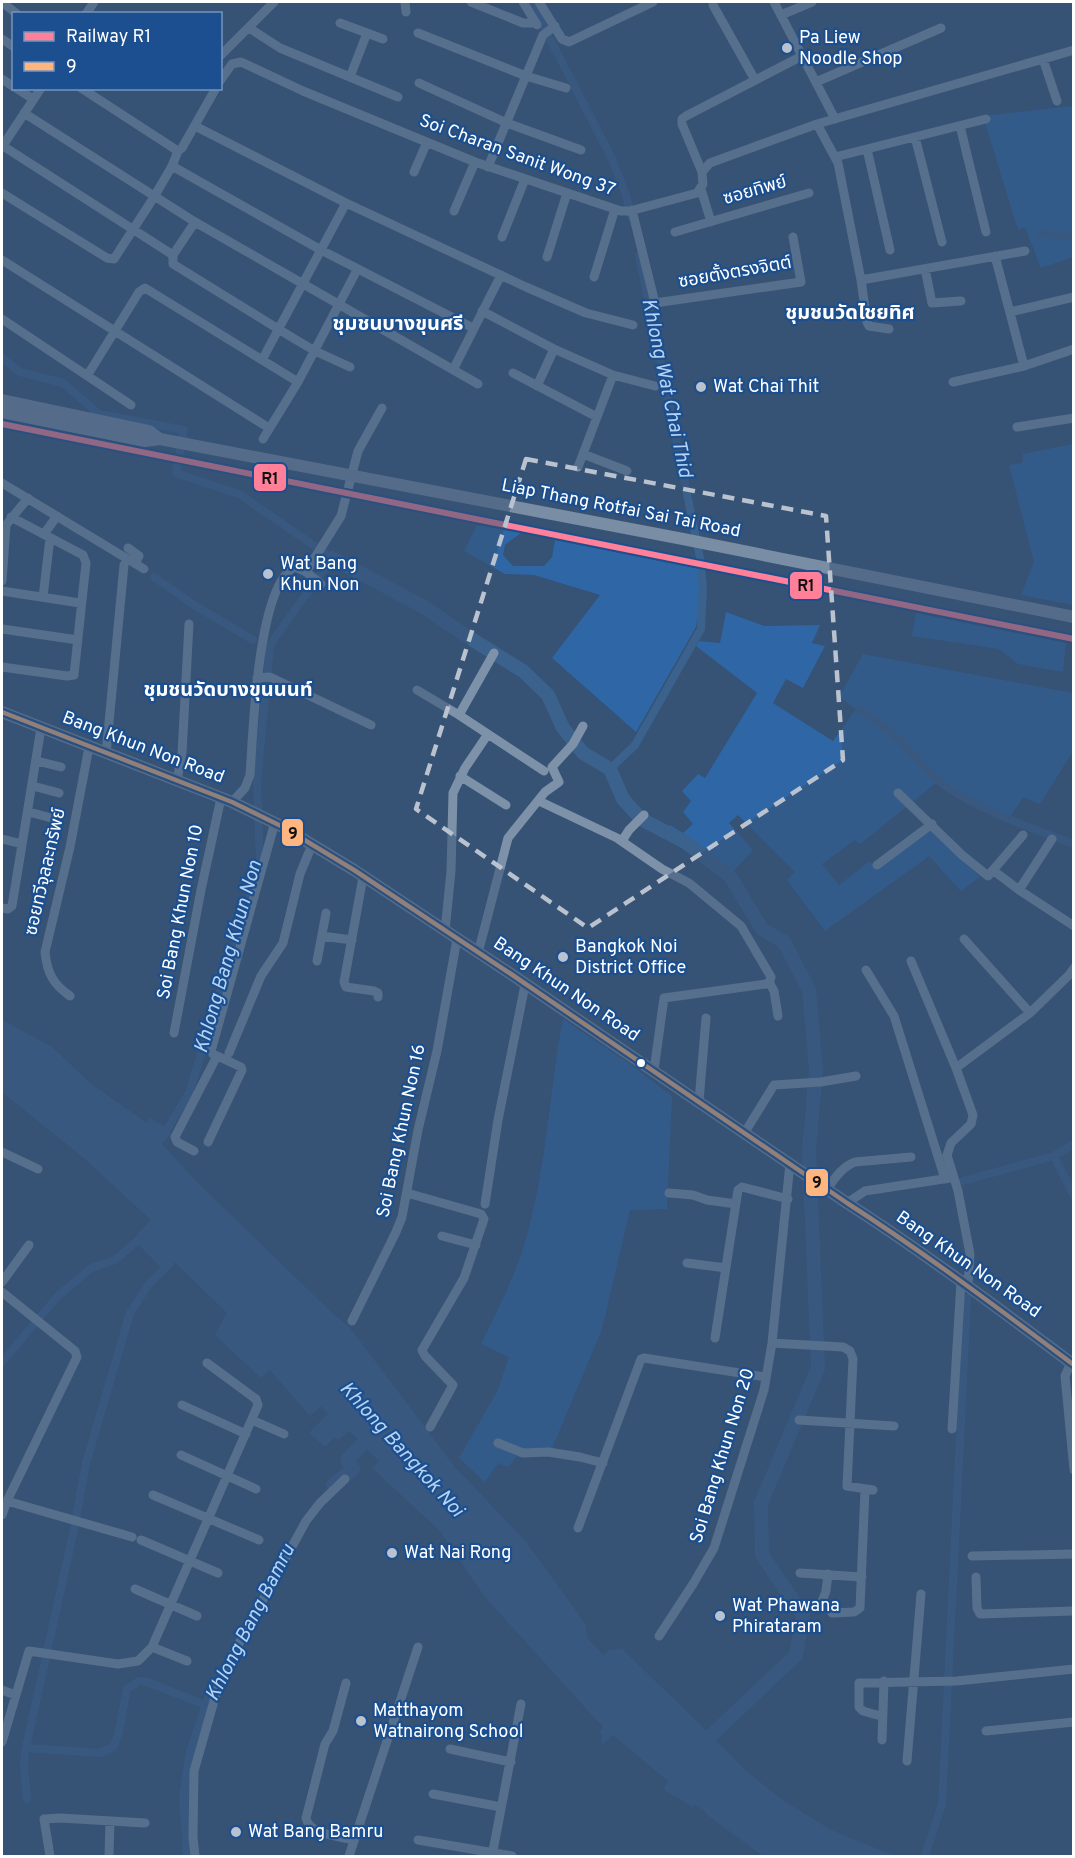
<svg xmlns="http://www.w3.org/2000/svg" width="1075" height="1858" viewBox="0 0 1075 1858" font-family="Overpass,'Noto Sans Thai',sans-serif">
<rect width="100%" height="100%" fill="#365274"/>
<path fill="#2f66a5" d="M1073 106V257L1041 268 1025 227 1018 230 983 116Z
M1073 444H1074L1073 605 1021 595 1034 562 1009 465 1022 463 1023 454Z
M477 525 521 533 505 545 503 555 513 566H544L552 557 555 540 700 569 699 611 696 627 636 732 552 658 600 595 534 575 505 574 464 551Z
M726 612 764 626 820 625 812 643 825 646 803 688 786 679 773 703 833 741 856 709 839 697 863 654 1073 693V751L1040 804 1023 797 1007 822 963 800 936 783 860 844 855 840 822 864 839 885 870 861 876 870 930 830 980 877 961 891 929 856 825 931 787 880 795 872 738 815 729 823 753 850 731 874 664 835 670 825 683 833 693 824 683 812 691 801 682 791 698 774 705 778 757 693 696 646 699 641 720 643Z
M916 613 1066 643 1063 672 1018 664 999 649 912 636Z
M563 1019 630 1064 672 1096 667 1209 630 1210 602 1329 549 1456 516 1457 508 1467 498 1463 485 1482 459 1458 498 1390 509 1357 481 1344C498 1309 517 1273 527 1235 547 1165 549 1091 563 1019Z"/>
<path fill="#3b618d" d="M2 1020 52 1047 91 1084 147 1123 149 1118 168 1128 171 1133 162 1144 195 1180 330 1311 350 1328 454 1466 526 1542 586 1625 587 1638 603 1655 610 1650 622 1649 712 1736 746 1771 784 1801 831 1830 895 1856H763L706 1814V1812L695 1805 693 1807 675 1796 674 1797 664 1789 668 1781 613 1735 602 1745V1735L600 1731 603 1727 485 1597 439 1530 372 1468 379 1461 363 1445 361 1447 355 1442 358 1439 349 1431 338 1440 335 1437 325 1447 309 1433 328 1414 321 1406 310 1416 270 1370 261 1378 215 1335 227 1313 175 1262 165 1271 133 1239 151 1220 84 1158 2 1092Z"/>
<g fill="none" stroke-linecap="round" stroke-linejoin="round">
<path stroke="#3b618d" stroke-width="8" d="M531 2 612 159 626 195 631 216
M1040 234 1074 236
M2 358 20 372 63 383 99 414 184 430 176 473 239 494 332 558 270 645 257 783 260 861 258 868
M154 577 194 605 253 640
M860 710C871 718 884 726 894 735 913 751 926 773 947 787 982 811 1033 829 1074 844
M610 769 635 745 701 629 703 587 700 558 639 255
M162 1138 189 1093 253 886
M1054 1156 1074 1196
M963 1181 1054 1156 1074 1144
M2 1362 57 1297 91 1268 115 1260 144 1235
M26 1748 100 1753 113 1747 118 1736 127 1689 139 1681 147 1682 208 1706
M27 1799 24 1768 25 1752 73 1534 86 1463 130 1313 149 1284 170 1263
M925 1856 942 1804 967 1298"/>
<path stroke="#3b618d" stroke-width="14" d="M332 558 424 607 465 635 523 671 548 695 563 728 583 753 610 769 623 799 641 819 685 842 730 876 762 929 784 942 809 990 816 1069 809 1151 818 1368 761 1503 762 1555 803 1615 796 1655 699 1747
M333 1485 353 1469 347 1460 373 1433
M190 1856 186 1796 193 1752 213 1693"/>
<path stroke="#7d92a8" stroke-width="9" d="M2 2 17 14
M405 2 406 12
M471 2 523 23H536
M523 2 537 25
M539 2 562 39 569 42 653 2
M774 2 835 119
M713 5 755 80
M86 14 94 2
M781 15 812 2
M340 23 367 33
M249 28 280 48 398 97
M418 33 526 76 566 88
M2 39 14 47
M220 56 274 2
M1043 59 1057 101
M350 77 367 33 383 39
M2 79 14 87
M220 81 232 64 241 62 303 91 475 162 621 211H630L697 193 703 184 702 172 710 163 817 124 1074 50
M816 82 941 28
M419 83 507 123 581 150
M16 88 33 99
M81 88 178 151 182 148 216 88
M24 113 195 222 478 384
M817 124 838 163 861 280 867 322 869 326 889 329
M195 126 346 203 526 287 586 313 633 325
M960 126 986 232
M915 137 942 242
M3 146 173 255
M2 147 41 88
M867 149 890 250
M835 157 986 119
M172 166 321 250 473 328
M488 167 543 35 555 26
M414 172 427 142
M702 172 682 124V119L686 116 802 56
M701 189 711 222
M2 193 107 258 114 259 154 197 172 166 178 151
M632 210 655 303 801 282 793 237
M454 211 475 162
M195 222 173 255V264L293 338 315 351 350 367
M675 232 809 193
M502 237 525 179
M995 256 1024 366
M547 257 567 193
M2 260 269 428
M925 269 932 303 961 301
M594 277 615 209
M861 280 1025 251
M482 311 554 349 613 375 655 386
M1010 312 1074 297
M2 319 131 405
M262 360 346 203
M453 370 501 275
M513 373 597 417
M87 376 139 292 145 288 298 382
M953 382 1024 366 1074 349
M537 386 554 349
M1017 427 1074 418
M263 439 298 382 357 270
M583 454 627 471
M578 467 613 375
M2 483 144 569
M44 534 57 516
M128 548 139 556 135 563
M306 572 341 516 358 451 382 408
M2 581 6 525 28 498
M2 591 80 603
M43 597 50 538
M2 629 78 640
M2 667 67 676 74 675 86 563 83 555 11 517
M257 678 270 677 371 725
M156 690 185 692
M417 690 459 715 544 771
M459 715 494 653
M106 754 124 565
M37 761 61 767
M460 776 506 805
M177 780 182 753 189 624
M33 786 59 793
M898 793 962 855 988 876 1023 835
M539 801 617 838 662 869 689 883 741 926 771 977 770 981 766 984 664 998 654 1070
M232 802 245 788 250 775C253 736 257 584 295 567L306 572 321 584
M29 812 55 819
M2 839 22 844
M622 841 629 830 644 815
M877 865 932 824
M994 871 1019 890 1074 926
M363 877 344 982 346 987 374 991 378 993V997
M1019 890 1052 839
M2 908 8 909 12 906 41 728
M445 931 451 871 453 793 465 768 488 734
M322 936 352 940
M964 939 1030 1013
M478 953 508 838 545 792 559 782 552 767 573 744 583 726
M317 961 326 913
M911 961 956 1068
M866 970 894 1016 945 1179
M769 982 774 991 778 1016
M70 996C53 984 47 973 45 952L70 847 89 747
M174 1033 201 890 221 798
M229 1053 261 976 283 943 300 874 312 845
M699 1101 706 1018
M745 1132 774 1085 821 1082 856 1076
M208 1142 242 1070 241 1067 213 1054 211 1051 275 822
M194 1151 177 1142 175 1137 217 1056
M2 1152 38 1169
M827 1189C835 1178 842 1167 855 1162L911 1157
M407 1193 481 1214 484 1219 464 1278 422 1350 425 1356 453 1385 430 1427
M669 1193 693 1195 707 1200 736 1204
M847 1203 865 1191 950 1178
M485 1204 498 1120 525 985
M442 1236 476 1245
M687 1263 726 1268
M2 1282 29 1245
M968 1285 970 1254 958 1191 947 1155 951 1143 971 1124 973 1115 956 1068 1030 1013 1069 975 1074 968
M2 1292 75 1351 77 1357 7 1501 132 1537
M352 1321 396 1232 402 1217 418 1130 437 1051 457 939
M715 1338 738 1190 742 1187 788 1199
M772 1343 843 1347 850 1351 853 1359 847 1486 873 1490
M1071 1363 1065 1376 1074 1470
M182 1405 246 1434
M252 1420 284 1434
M799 1420 894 1426
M952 1429 961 1281
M498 1443 523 1453 548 1452 580 1457 603 1463
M181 1455 256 1489
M153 1495 259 1540
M2 1515 7 1501
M578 1528 641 1359 644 1358 766 1377
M141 1540 218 1573
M972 1556 1074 1554
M800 1573 862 1577
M976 1577 977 1608 980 1614 1074 1611
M135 1589 197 1616
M820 1607 826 1591 828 1574
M832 1613 854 1612 860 1608 865 1490
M659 1636 693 1584 714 1548 764 1390 772 1343 790 1163
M152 1647 187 1661
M346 1683 333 1731 325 1744 306 1818C309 1835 339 1836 353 1840
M2 1690 15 1695
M877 1715 863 1711 859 1707V1683L957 1681 1074 1669
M986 1731 1074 1722
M882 1740 884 1681
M2 1742 29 1651 118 1664 138 1661 152 1647 258 1405 256 1399 207 1363
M450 1749 511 1762
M907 1761 921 1594
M433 1794 501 1807
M418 1840 512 1856
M50 1856 44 1819 60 1818 145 1823
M109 1856 110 1821
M195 1856 193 1837 194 1771 218 1687 236 1649 306 1521 320 1503 345 1479
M349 1856 418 1647
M492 1856 521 1704"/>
<path stroke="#798da4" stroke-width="12" d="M2 400 149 431 160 439
M2 412 145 441 160 439 683 539 1074 617
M2 712 232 802 283 827 354 870 511 974 847 1203C925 1253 999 1309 1074 1365"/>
<defs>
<path id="bus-1" d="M2 712 232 802 283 827 354 870 511 974 847 1203C925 1253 999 1309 1074 1365"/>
</defs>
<use href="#bus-1" stroke="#1b4f8f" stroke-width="9"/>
<use href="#bus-1" stroke="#ffb580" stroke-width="4.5"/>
<defs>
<path id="rail-1" d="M2 424 1074 639"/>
</defs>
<use href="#rail-1" stroke="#1b4f8f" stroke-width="10"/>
<use href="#rail-1" stroke="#ff8098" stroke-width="6"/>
</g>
<path d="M0 0H1075V1858H0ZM526 459 826 516 843 760 588 928 416 809Z" fill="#365274" fill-opacity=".55" fill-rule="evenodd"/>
<path fill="none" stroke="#b9c2ce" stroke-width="4.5" stroke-dasharray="12 8" stroke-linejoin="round" d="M526 459 826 516 843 760 588 928 416 809Z"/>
<g fill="#b9c2ce" stroke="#1b4f8f" stroke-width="2">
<circle cx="787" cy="48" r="6"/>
<circle cx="701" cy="387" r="6"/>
<circle cx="268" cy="574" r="6"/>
<circle cx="563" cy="957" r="6"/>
<circle cx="392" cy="1553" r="6"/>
<circle cx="720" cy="1616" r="6"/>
<circle cx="361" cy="1721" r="6"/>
<circle cx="236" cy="1832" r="6"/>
</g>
<circle fill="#fff" stroke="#1b4f8f" stroke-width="2" cx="641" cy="1063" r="5"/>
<g text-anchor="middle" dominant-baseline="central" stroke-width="4.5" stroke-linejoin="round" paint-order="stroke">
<g font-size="18" fill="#fff" stroke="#1b4f8f" text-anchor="start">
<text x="799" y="38">Pa Liew<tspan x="799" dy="21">Noodle Shop</tspan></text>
<text x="713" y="387">Wat Chai Thit</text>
<text x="280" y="564">Wat Bang<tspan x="280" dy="21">Khun Non</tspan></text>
<text x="575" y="947">Bangkok Noi<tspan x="575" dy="21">District Office</tspan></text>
<text x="404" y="1553">Wat Nai Rong</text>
<text x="732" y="1606">Wat Phawana<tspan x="732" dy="21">Phirataram</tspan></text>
<text x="373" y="1711">Matthayom<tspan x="373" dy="21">Watnairong School</tspan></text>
<text x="248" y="1832">Wat Bang Bamru</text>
</g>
<g font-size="18" fill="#fff" stroke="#1b4f8f">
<text transform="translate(517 156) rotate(20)">Soi Charan Sanit Wong 37</text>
<text transform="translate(755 191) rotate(-16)">ซอยทิพย์</text>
<text transform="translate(735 273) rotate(-10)">ซอยตั้งตรงจิตต์</text>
<text transform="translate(621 509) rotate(11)">Liap Thang Rotfai Sai Tai Road</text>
<text transform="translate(143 748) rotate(21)">Bang Khun Non Road</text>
<text transform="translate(46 872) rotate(-77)">ซอยทวีจุลละทรัพย์</text>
<text transform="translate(181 912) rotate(-79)">Soi Bang Khun Non 10</text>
<text transform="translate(566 990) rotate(34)">Bang Khun Non Road</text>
<text transform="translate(402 1131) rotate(-78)">Soi Bang Khun Non 16</text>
<text transform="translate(968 1265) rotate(35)">Bang Khun Non Road</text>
<text transform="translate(723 1456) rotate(-73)">Soi Bang Khun Non 20</text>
</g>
<g font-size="20" font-weight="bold" fill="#fff" stroke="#1b4f8f">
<text x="850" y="314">ชุมชนวัดไชยทิศ</text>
<text x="398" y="325">ชุมชนบางขุนศรี</text>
<text x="228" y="691">ชุมชนวัดบางขุนนนท์</text>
</g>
<g font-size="20" font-style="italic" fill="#b5d3f5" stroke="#1b4f8f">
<text transform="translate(666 388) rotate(78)">Khlong Wat Chai Thid</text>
<text transform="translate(229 957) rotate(-74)">Khlong Bang Khun Non</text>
<text transform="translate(401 1450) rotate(48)">Khlong Bangkok Noi</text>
<text transform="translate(251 1623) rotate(-63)">Khlong Bang Bamru</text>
</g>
</g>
<g stroke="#1b4f8f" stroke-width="2">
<rect x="253" y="463" width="34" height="29" rx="6" fill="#ff8098"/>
<rect x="789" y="571" width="34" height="29" rx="6" fill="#ff8098"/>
<rect x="281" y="818" width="23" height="29" rx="6" fill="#ffb580"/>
<rect x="805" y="1168" width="24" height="29" rx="6" fill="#ffb580"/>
</g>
<g font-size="16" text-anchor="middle" font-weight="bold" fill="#111">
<text x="270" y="484">R1</text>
<text x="806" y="591">R1</text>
<text x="293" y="839">9</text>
<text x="817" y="1188">9</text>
</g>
<rect width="1075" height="1858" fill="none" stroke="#ffffff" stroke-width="6"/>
<rect x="12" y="12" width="210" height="78" fill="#1b4f8f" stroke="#7695bc" stroke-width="1.5"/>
<rect x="24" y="32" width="30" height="9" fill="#ff8098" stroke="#7695bc" stroke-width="1.5"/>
<text x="66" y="42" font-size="18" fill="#ffffff">Railway R1</text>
<rect x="24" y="62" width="30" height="9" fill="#ffb580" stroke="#7695bc" stroke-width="1.5"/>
<text x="66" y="72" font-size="18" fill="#ffffff">9</text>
</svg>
